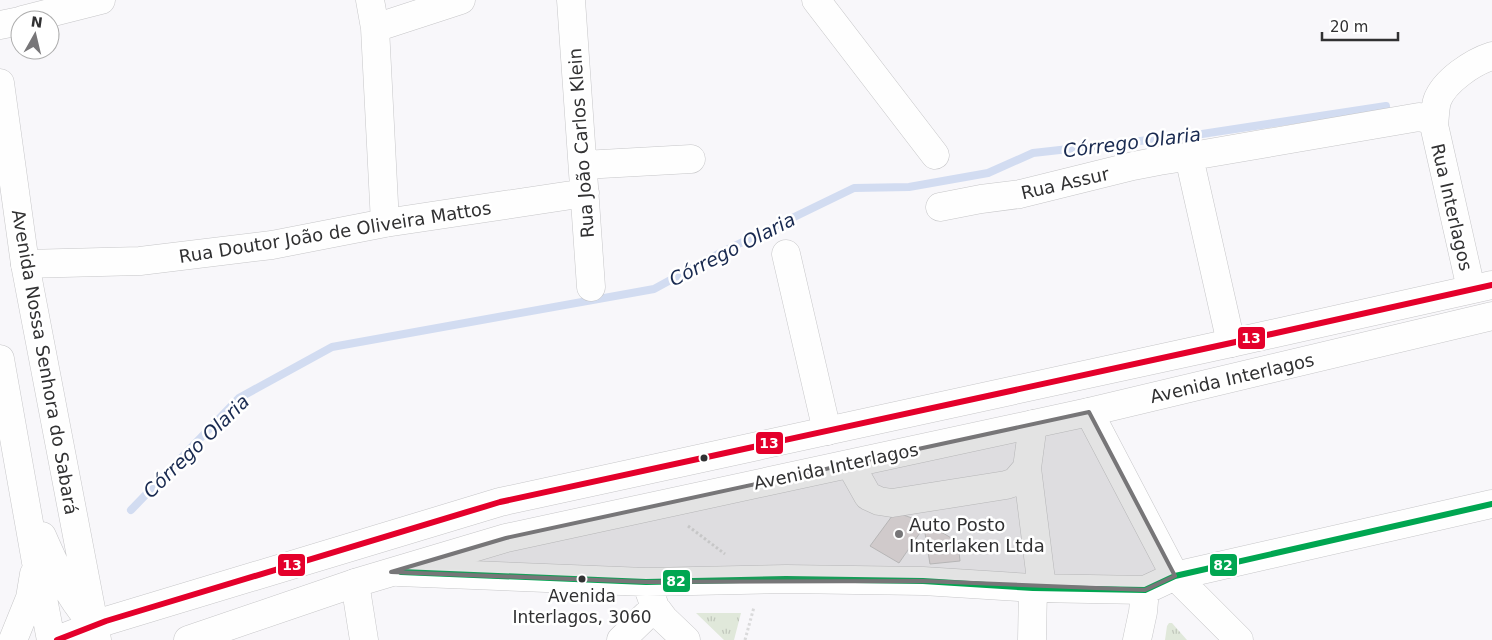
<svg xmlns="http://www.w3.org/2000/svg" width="1492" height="640" viewBox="0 0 1492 640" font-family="'DejaVu Sans',sans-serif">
<defs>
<pattern id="park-tufts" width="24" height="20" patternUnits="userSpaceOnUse" patternTransform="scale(1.25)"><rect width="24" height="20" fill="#e0e8da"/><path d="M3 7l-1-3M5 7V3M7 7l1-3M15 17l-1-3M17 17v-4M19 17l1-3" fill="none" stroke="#c1c7bc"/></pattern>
</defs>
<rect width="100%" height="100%" fill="#f8f7fa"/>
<path fill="url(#park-tufts)" d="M696 613H741L734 640H724Z
M1169 623H1172L1187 640H1165L1167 626Z"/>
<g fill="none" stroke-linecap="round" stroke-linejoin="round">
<path stroke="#d2dcf1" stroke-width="8" d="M131 510 239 398 332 347 654 289 720 253 854 188 909 187 988 173 1033 153 1202 134 1386 106"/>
</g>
<path fill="#e7dfe0" stroke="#c6c5c6" d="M895 512 926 523 958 542 960 561 930 564 924 527 899 563 870 546Z"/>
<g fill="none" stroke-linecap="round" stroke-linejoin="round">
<defs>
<path id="minor" d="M370 0 375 28 385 223
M571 0 591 287
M816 0 935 155
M22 20 101 0
M0 25 20 21
M375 28 461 0
M1189 157 1231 343
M583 165 691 159
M940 207 981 199 1020 194 1133 166 1159 161 1198 155 1419 117 1428 119 1434 125
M786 254 827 431
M25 264 140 261 272 245 385 223 585 193
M1471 289 1434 125C1435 117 1435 108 1437 101 1444 81 1473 62 1492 56
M1089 412 1175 576 1239 640
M850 464 868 496 879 501 892 503 1006 485 1015 482 1027 468 1033 424
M1027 468 1042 588
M398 572 646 582 786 579 923 581 1033 588 1145 590 1175 576 1492 504
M646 582 655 607 664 619 686 640
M355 583 364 640
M621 640 655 607
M1032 640 1033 588
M1137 640 1143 612 1145 590"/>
<path id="major" d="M0 83 25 264 97 640
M0 359 36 562 51 640
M42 536C55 565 67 594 88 618
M13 640 30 598 34 574
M57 640 106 621 500 502 1231 343 1492 285
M188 640 355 583 506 538 1089 412 1492 316"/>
</defs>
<use href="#minor" stroke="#c6c6c8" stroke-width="29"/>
<use href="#major" stroke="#c6c6c8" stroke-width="29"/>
<path stroke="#dadadb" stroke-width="3" stroke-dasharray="2.5 2.5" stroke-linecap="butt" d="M688 526 725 554
M745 640 754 607"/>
<use href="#minor" stroke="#fefefe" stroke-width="28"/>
<use href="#major" stroke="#fefefe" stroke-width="28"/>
<defs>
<path id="bus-1" d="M57 640 106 621 500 502 1231 343 1492 285"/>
<path id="bus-2" d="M401 572 646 582 786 579 923 581 1033 588 1145 590 1175 576 1492 504"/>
</defs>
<use href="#bus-1" stroke="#fff" stroke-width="10"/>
<use href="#bus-2" stroke="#fff" stroke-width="10"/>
<use href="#bus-1" stroke="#e4002b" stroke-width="6"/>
<use href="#bus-2" stroke="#00a651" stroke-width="6"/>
</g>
<path fill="#777678" fill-opacity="0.2" stroke="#777678" stroke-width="4" stroke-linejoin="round" d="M1089 412 1175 576 1145 590 923 581 646 582 391 572 506 538Z"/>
<g fill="#313132" stroke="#fff" stroke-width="2">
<circle cx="704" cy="458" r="4.5"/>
<circle cx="582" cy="579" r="4.5"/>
</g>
<circle fill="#777678" stroke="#fff" stroke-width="2" cx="899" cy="534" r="5"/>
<g text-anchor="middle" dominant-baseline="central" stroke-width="5" stroke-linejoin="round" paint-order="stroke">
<g font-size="17" fill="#313132" stroke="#fff">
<text x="582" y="596">Avenida<tspan x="582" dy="21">Interlagos, 3060</tspan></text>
</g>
<g font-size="18" fill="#313132" stroke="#fff">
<text transform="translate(581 143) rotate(-94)">Rua João Carlos Klein</text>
<text transform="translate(1065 183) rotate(-13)">Rua Assur</text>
<text transform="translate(1452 207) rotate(77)">Rua Interlagos</text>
<text transform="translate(335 232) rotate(-9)">Rua Doutor João de Oliveira Mattos</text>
<text transform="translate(45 362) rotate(80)">Avenida Nossa Senhora do Sabará</text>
<text transform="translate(1232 378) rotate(-13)">Avenida Interlagos</text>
<text transform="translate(836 466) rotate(-12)">Avenida Interlagos</text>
</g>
<g font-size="18" fill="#313132" stroke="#fff" text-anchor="start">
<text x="909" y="524">Auto Posto<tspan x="909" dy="21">Interlaken Ltda</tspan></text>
</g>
<g font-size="19" font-style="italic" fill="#192a50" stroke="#fff">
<text transform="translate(1132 142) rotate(-7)">Córrego Olaria</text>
<text transform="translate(732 249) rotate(-27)">Córrego Olaria</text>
<text transform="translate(196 446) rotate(-44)">Córrego Olaria</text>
</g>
</g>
<g stroke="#fff" stroke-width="2">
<rect x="1237" y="326" width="29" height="24" rx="5" fill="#e4002b"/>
<rect x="755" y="431" width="29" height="24" rx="5" fill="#e4002b"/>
<rect x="277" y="553" width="29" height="24" rx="5" fill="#e4002b"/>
<rect x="1209" y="553" width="29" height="24" rx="5" fill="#00a651"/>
<rect x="662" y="569" width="29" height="24" rx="5" fill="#00a651"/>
</g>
<g font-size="14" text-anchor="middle" font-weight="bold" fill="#fff">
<text x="1251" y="343">13</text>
<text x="769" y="448">13</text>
<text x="292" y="570">13</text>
<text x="1223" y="570">82</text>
<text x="676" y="586">82</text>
</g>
<g transform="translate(35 35) rotate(8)"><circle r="24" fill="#ffffff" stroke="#adadad"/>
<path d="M0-4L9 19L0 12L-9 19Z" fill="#777678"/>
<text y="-8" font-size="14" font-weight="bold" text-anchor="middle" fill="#313132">N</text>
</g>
<path d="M1322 32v8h76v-8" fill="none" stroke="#313132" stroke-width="2.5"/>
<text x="1330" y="32" font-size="15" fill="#313132" stroke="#ffffff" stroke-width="4" paint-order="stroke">20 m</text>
</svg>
